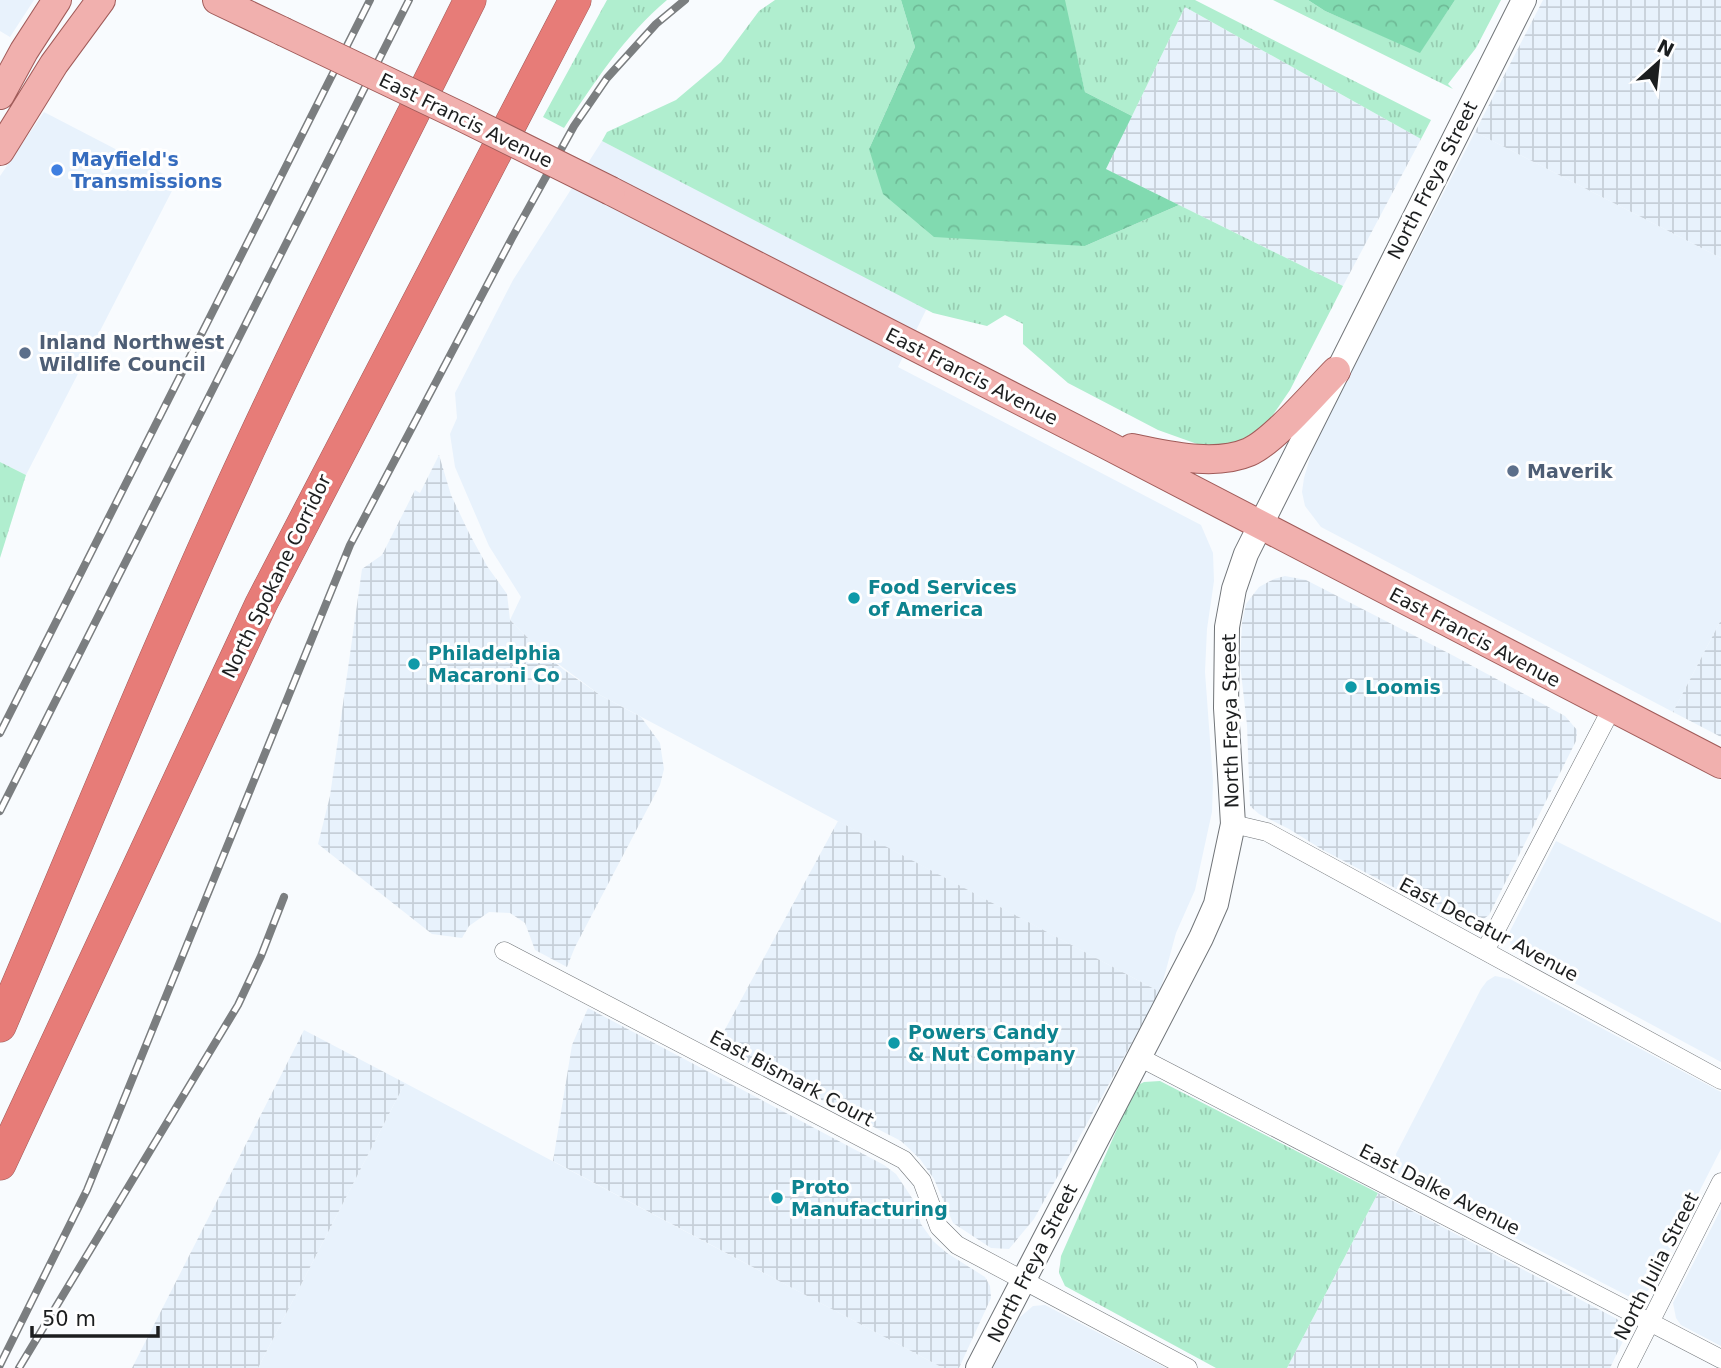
<svg xmlns="http://www.w3.org/2000/svg" width="1721" height="1368" viewBox="0 0 1721 1368" font-family="'DejaVu Sans',sans-serif">
<defs>
<pattern id="industrial-grid" width="8" height="8" patternUnits="userSpaceOnUse" patternTransform="scale(1.75)"><rect width="8" height="8" fill="#e8f2fc"/><path d="M0 4h8M4 0v8" fill="none" stroke="#c6cfd8"/></pattern>
<pattern id="grass-tufts" width="24" height="20" patternUnits="userSpaceOnUse" patternTransform="scale(1.75)"><rect width="24" height="20" fill="#b0eecf"/><path d="M3 7l-1-3M5 7V3M7 7l1-3M15 17l-1-3M17 17v-4M19 17l1-3" fill="none" stroke="#97ccb1"/></pattern>
<pattern id="forest-crowns" width="20" height="18" patternUnits="userSpaceOnUse" patternTransform="scale(1.75)"><rect width="20" height="18" fill="#81dab0"/><path d="M2 6a3 3 0 1 1 6 0M12 15a3 3 0 1 1 6 0" fill="none" stroke="#6fbb97"/></pattern>
</defs>
<rect width="100%" height="100%" fill="#f8fbfe"/>
<path fill="#e8f2fc" d="M0 0H34L10 37 0 31Z
M44 112 177 181 26 475 0 462V176Z
M1475 132 1721 258V620L1673 712 1321 527 1305 506 1302 492 1304 478 1314 444Z
M602 141 927 308 898 367 1201 525 1213 553 1214 581 1207 629 1205 672 1213 781 1212 812 1195 890 1176 933 1160 992 600 695 541 651 510 620 521 597 489 546 455 467 450 434 457 418 455 393 513 280Z
M1556 841 1721 923V1062L1519 953 1511 946 1509 938 1510 931Z
M1495 976 1510 979 1721 1092V1149L1650 1288 1644 1295 1628 1296 1498 1229 1407 1180 1398 1173 1396 1154 1481 989 1487 981Z
M405 1083 943 1368H258Z
M1721 1209V1346L1681 1325 1676 1318 1673 1303Z
M1045 1305 1166 1368H993L1019 1318 1033 1306Z"/>
<path fill="url(#industrial-grid)" d="M1543 0H1721V258L1475 132Z
M1185 7 1421 139 1343 286 1106 169Z
M439 455 451 495 469 533 487 566 507 594 510 620 541 651 564 670 600 695 641 717 660 743 664 769 660 785 575 947 567 967 535 950 525 923 510 913 489 912 469 926 462 938 432 934 318 844 330 796 362 569 382 555 415 490 420 493Z
M1285 576 1306 580 1454 656 1565 716 1577 730 1576 741 1489 915 1475 925H1465L1323 850 1289 829 1259 814 1250 806 1247 725 1240 664 1242 623 1246 604 1259 587 1274 579Z
M1721 620V737L1673 712Z
M838 821 1160 992 1034 1219 1009 1249 991 1248 953 1223 934 1179 920 1159 901 1141 716 1046Z
M588 1008 884 1165 896 1174 914 1201 921 1224 933 1241 947 1253 985 1277 990 1286 991 1298 959 1368H943L553 1161 572 1045Z
M304 1030 405 1083 258 1368H132Z
M1378 1193 1617 1319 1624 1328V1339L1610 1368H1287Z"/>
<path fill="url(#grass-tufts)" d="M607 0H667C625 35 594 83 564 128L543 117Z
M775 0H901L915 47 869 149 1085 246 1179 205 1343 286 1290 390 1266 425 1233 445H1200L1158 430 1068 383 1023 344V324L1005 315 987 326 933 313 602 141 607 132 676 100 721 62 759 11Z
M1064 0H1195L1431 120 1421 139 1185 7 1132 116 1085 92Z
M1273 0H1308L1325 11 1420 52 1455 0H1501L1476 48 1448 84 1453 89Z
M0 462 26 475 0 558Z
M1160 1081 1378 1193 1287 1368H1216L1065 1286 1059 1273 1061 1256 1136 1086 1144 1082Z"/>
<path fill="url(#forest-crowns)" d="M901 0H1065L1085 92 1132 116 1106 169 1179 205 1085 246 934 237 883 194 869 149 915 47Z
M1308 0H1455L1420 53 1325 11Z"/>
<g fill="none" stroke-linecap="round" stroke-linejoin="round">
<defs>
<path id="street" d="M1233 824 1267 832 1721 1080
M504 951 904 1160 922 1181 939 1227 957 1245 1188 1368
M1485 951 1612 708
M1139 1057 1721 1359
M1627 1368 1721 1182"/>
<path id="secondary" d="M978 1368 1201 938 1216 904 1233 824 1226 708 1227 627 1234 589 1246 554 1524 0"/>
<path id="primary" d="M217 0 282 31
M0 95 24 51 57 0
M0 151 54 64 101 0
M611 191 1105 444 1721 764
M1132 448C1168 455 1214 467 1249 452 1274 441 1316 391 1336 371"/>
<path id="highway" d="M0 1026C79 841 154 655 238 473 311 314 392 157 470 0
M0 1164 261 604 575 0"/>
</defs>
<use href="#street" stroke="#707478" stroke-width="19"/>
<use href="#secondary" stroke="#707478" stroke-width="26"/>
<use href="#primary" stroke="#a05b59" stroke-width="30"/>
<use href="#highway" stroke="#a05b59" stroke-width="33"/>
<use href="#street" stroke="#fff" stroke-width="18"/>
<use href="#secondary" stroke="#fff" stroke-width="24"/>
<use href="#primary" stroke="#f1b0ae" stroke-width="28"/>
<use href="#highway" stroke="#e77c78" stroke-width="32"/>
<defs>
<path id="rail" d="M0 733 370 0
M0 811 409 0
M0 1365 87 1190 350 545 512 238 574 126 607 78 656 24 685 0
M19 1368 238 1005 261 956 284 897"/>
</defs>
<use href="#rail" stroke="#7b7e80" stroke-width="8"/>
<use href="#rail" stroke="#fff" stroke-width="5" stroke-dasharray="16" stroke-linecap="butt"/>
<defs>
<path id="primary-bridge" d="M282 31 462 117 611 191"/>
</defs>
<use href="#primary-bridge" stroke="#a05b59" stroke-width="30" stroke-linecap="butt"/>
<use href="#primary-bridge" stroke="#f1b0ae" stroke-width="28"/>
</g>
<circle fill="#3f7fe0" stroke="#fff" stroke-width="2.5" cx="57" cy="170" r="7"/>
<g fill="#5c6f8a" stroke="#fff" stroke-width="2.5">
<circle cx="25" cy="353" r="7"/>
<circle cx="1513" cy="471" r="7"/>
</g>
<g fill="#0f9aa8" stroke="#fff" stroke-width="2.5">
<circle cx="854" cy="598" r="7"/>
<circle cx="414" cy="664" r="7"/>
<circle cx="1351" cy="687" r="7"/>
<circle cx="894" cy="1043" r="7"/>
<circle cx="777" cy="1198" r="7"/>
</g>
<g text-anchor="middle" dominant-baseline="central" stroke-width="6" stroke-linejoin="round" paint-order="stroke">
<g font-size="19" fill="#1c1e1f" stroke="#fff">
<text transform="translate(466 120) rotate(26)">East Francis Avenue</text>
<text transform="translate(1432 180) rotate(-63)">North Freya Street</text>
<text transform="translate(972 376) rotate(27)">East Francis Avenue</text>
<text transform="translate(276 576) rotate(-64)">North Spokane Corridor</text>
<text transform="translate(1475 637) rotate(28)">East Francis Avenue</text>
<text transform="translate(1230 721) rotate(-91)">North Freya Street</text>
<text transform="translate(1489 929) rotate(28)">East Decatur Avenue</text>
<text transform="translate(792 1078) rotate(28)">East Bismark Court</text>
<text transform="translate(1440 1189) rotate(27)">East Dalke Avenue</text>
<text transform="translate(1032 1263) rotate(-63)">North Freya Street</text>
<text transform="translate(1656 1266) rotate(-63)">North Julia Street</text>
</g>
<g font-size="19" font-weight="bold" fill="#366cbe" stroke="#fff" text-anchor="start">
<text x="71" y="159">Mayfield's<tspan x="71" dy="22">Transmissions</tspan></text>
</g>
<g font-size="19" font-weight="bold" fill="#4e5e75" stroke="#fff" text-anchor="start">
<text x="39" y="342">Inland Northwest<tspan x="39" dy="22">Wildlife Council</tspan></text>
<text x="1527" y="471">Maverik</text>
</g>
<g font-size="19" font-weight="bold" fill="#0d838f" stroke="#fff" text-anchor="start">
<text x="868" y="587">Food Services<tspan x="868" dy="22">of America</tspan></text>
<text x="428" y="653">Philadelphia<tspan x="428" dy="22">Macaroni Co</tspan></text>
<text x="1365" y="687">Loomis</text>
<text x="908" y="1032">Powers Candy<tspan x="908" dy="22">&amp; Nut Company</tspan></text>
<text x="791" y="1187">Proto<tspan x="791" dy="22">Manufacturing</tspan></text>
</g>
</g>
<g transform="translate(1658 63) rotate(27)" stroke="#ffffff" stroke-width="5" paint-order="stroke">
<path d="M0-5L12 26L0 18L-12 26Z" fill="#1c1e1f"/>
<text y="-10" font-size="19" font-weight="bold" text-anchor="middle" fill="#1c1e1f">N</text>
</g>
<path d="M32 1326v10h126v-10" fill="none" stroke="#1c1e1f" stroke-width="3.5"/>
<text x="42" y="1326" font-size="21" fill="#1c1e1f" stroke="#ffffff" stroke-width="5" paint-order="stroke">50 m</text>
</svg>
